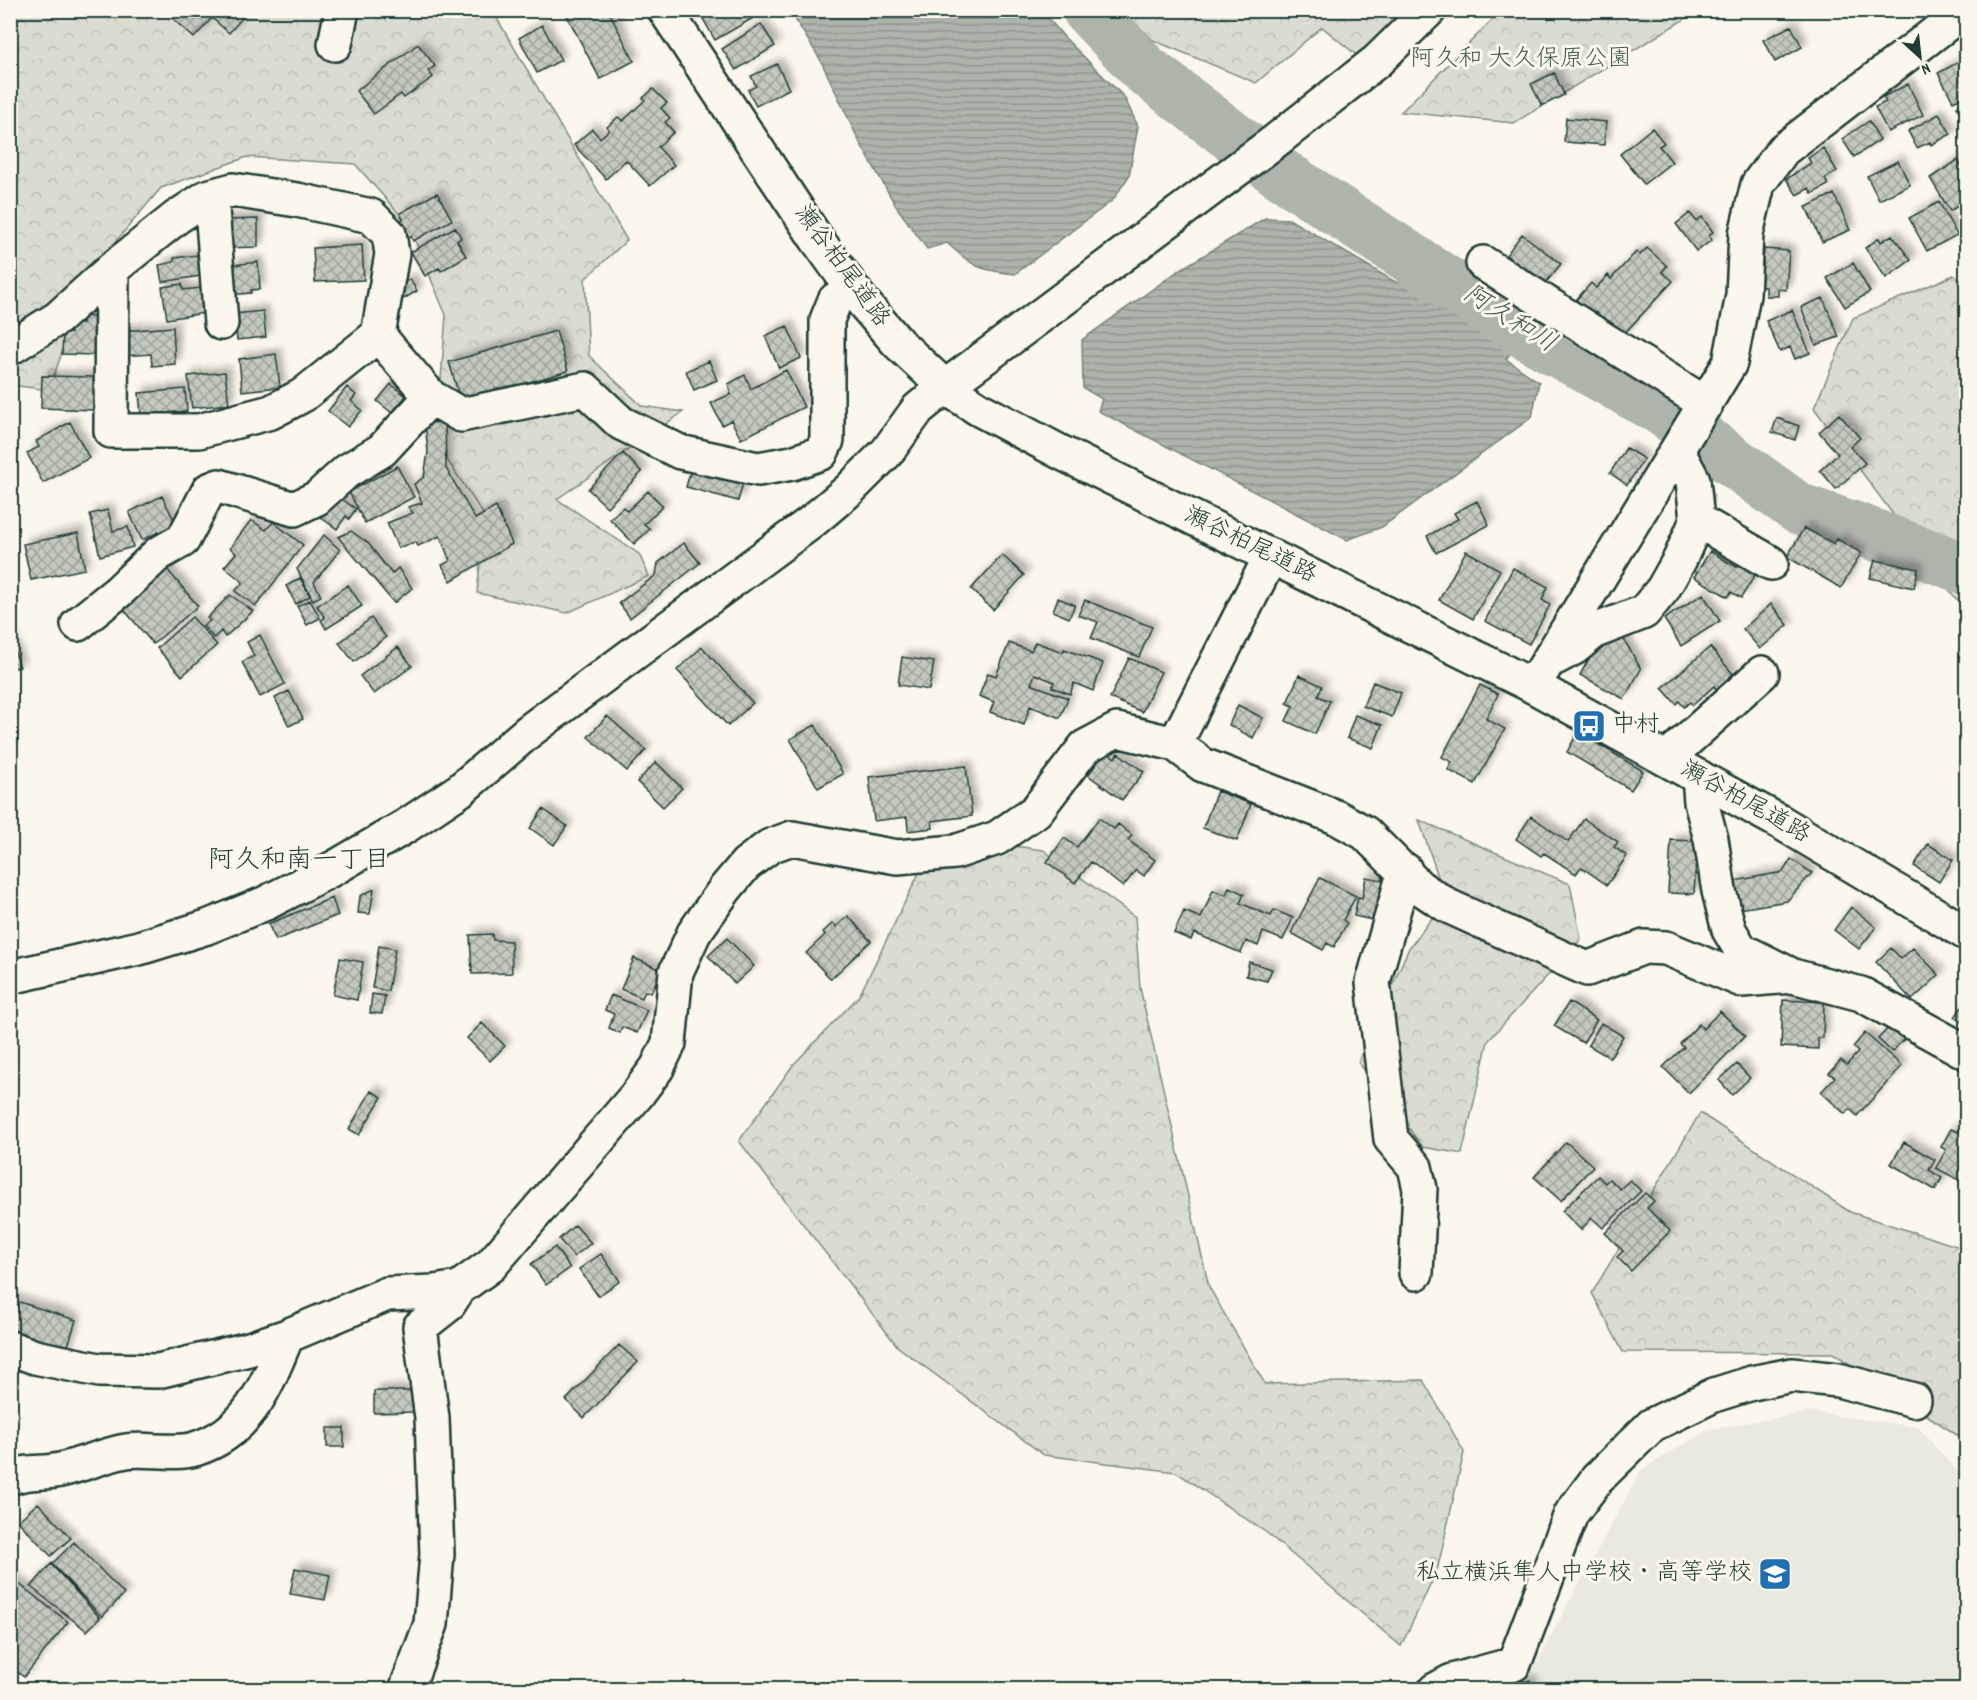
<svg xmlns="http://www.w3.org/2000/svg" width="1977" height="1700" viewBox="0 0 1977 1700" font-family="Dekko,'Klee One',sans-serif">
<defs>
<pattern id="forest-crowns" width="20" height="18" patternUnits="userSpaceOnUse" patternTransform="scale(1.5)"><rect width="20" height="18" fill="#dbdcd1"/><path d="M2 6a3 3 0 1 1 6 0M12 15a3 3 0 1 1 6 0" fill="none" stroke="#bcbeb4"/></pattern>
<pattern id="water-rules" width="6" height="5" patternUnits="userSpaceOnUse" patternTransform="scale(1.5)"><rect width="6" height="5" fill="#adb4aa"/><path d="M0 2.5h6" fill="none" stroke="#8c948b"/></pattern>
<pattern id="building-cross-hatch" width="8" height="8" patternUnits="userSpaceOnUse" patternTransform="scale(1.5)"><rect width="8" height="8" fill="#c4c9be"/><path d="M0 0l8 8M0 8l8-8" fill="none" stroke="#9fa49b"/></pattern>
<filter id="shadow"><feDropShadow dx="5.5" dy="-5.5" stdDeviation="3" flood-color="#0004"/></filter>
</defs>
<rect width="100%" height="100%" fill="#fbf7ec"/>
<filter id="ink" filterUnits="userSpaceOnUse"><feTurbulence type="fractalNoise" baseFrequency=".0167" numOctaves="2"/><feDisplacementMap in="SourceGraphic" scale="12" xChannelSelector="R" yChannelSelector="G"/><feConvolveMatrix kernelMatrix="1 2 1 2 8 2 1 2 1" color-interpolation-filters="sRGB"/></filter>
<g filter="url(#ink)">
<path fill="#eae9de" d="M1812 1412 1918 1427 1966 1481V1689L1476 1690 1534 1667 1641 1470 1709 1429Z"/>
<path fill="url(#forest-crowns)" stroke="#7d8c82" stroke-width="1.5" d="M492 10 627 240 585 279 589 356 642 406 683 412 557 499 639 554 649 576 567 613 477 593 485 517 436 443 446 315 408 224 355 164 247 157 161 188 90 272 49 390 11 385V11Z
M1122 11H1413L1365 62 1322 27 1256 83 1153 40Z
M1501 11H1698L1514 123 1401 112Z
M1954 275 1966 286V603L1956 599 1814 408 1853 318Z
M1419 820 1570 884 1581 939 1488 1041 1462 1154 1423 1147 1358 1062 1409 948 1446 900Z
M1007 845 1043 850 1135 917 1140 988 1209 1287 1265 1384 1423 1380 1464 1452 1437 1571 1401 1646 1267 1533 1176 1472 1044 1455 898 1347 739 1141 793 1065 859 996 923 865Z
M1700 1113 1850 1212 1966 1249V1441L1833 1353 1623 1352 1592 1293Z"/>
<path fill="url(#water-rules)" stroke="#74847b" stroke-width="1.5" d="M790 11H1042L1065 38 1124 97 1138 126 1129 176 1113 200 1015 274C979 270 973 267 947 243L927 249 896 206 859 141 820 59Z
M1265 218 1289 219 1397 283 1411 259 1525 333 1506 359 1539 382 1532 417 1382 527 1347 540 1098 411 1102 399 1083 388 1082 340 1178 271Z"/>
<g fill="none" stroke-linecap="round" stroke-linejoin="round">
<path stroke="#adb4aa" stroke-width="52" d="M1088 10 1144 69 1280 173 1525 333 1662 410 1799 509 1864 531 1966 569"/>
</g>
<path fill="url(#building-cross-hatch)" stroke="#1f3d34" stroke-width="1.5" filter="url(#shadow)" d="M179 10H249L229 33 212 18 194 38 172 18Z
M564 10H608L634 61 600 79Z
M713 10H751L755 17 715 40 702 17Z
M761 24 775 46 736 70 722 49Z
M542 25 561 60 537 73 519 38Z
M1791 26 1802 47 1775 62 1763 40Z
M418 44 435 66 428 71 433 77 404 98 401 94 374 114 356 91Z
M1966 58V95L1953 101 1938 73Z
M777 64 789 89 756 106 748 90 756 86 751 76Z
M1554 73 1564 95 1542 106 1531 84Z
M1908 84 1923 115 1888 132 1875 107 1886 102 1883 97Z
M653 89 667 103 661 108 670 118 665 122 674 132 658 147 674 165 650 186 626 160 606 179 574 145 592 129 600 138 609 130 607 127 618 117 623 121 645 100 643 98Z
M1966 102V123L1957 107Z
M1939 114 1951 134 1931 145 1930 142 1917 148 1908 131Z
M1566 118 1606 122 1604 145 1564 142Z
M1869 121 1880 140 1854 157 1842 139Z
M1652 128 1664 143 1659 146 1672 162 1644 184 1620 154Z
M1823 148 1837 171 1825 179 1828 185 1812 194 1809 188 1797 195 1786 179 1811 163 1808 158Z
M1958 160 1966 174V187L1964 188 1966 192V201L1950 211 1930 178Z
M1898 161 1910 185 1879 200 1867 176Z
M437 193 452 220 413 241 411 236 405 239 396 223 403 219 400 213Z
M1834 194 1850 230 1822 242 1806 207Z
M1939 202 1957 235 1927 251 1909 218Z
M1690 213 1696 221 1702 217 1713 232 1709 236 1712 240 1696 251 1676 224Z
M258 219V247L225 248 224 220Z
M455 227 461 238 457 241 466 256 441 271 439 268 425 276 411 252Z
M1522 234 1561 264 1544 285 1506 255Z
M1892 235 1911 260 1886 278 1865 248 1879 238 1881 242Z
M362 245 364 280 315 282 313 248Z
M1647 248 1667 266 1662 272 1673 281 1622 336 1606 328 1576 300 1591 283 1596 288 1608 275 1611 279 1636 252 1640 255Z
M1764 249 1789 251 1786 290 1778 289V296H1766V287H1761Z
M197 255 200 276 162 282 159 265 174 262V258Z
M258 262 260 289 251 290V293L229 295 232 265Z
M1853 263 1870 292 1845 307 1827 278Z
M410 279 417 291 400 301 393 289Z
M182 284 183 290 201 288 204 313 167 319 162 287Z
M1823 298 1839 337 1816 345 1801 307Z
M1792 310 1810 353 1795 359 1790 347 1780 352 1766 321Z
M263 311 266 337 237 340 234 314Z
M82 316 96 317 95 355 62 354 63 333H71V324H82Z
M787 326 801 358 779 368 765 336Z
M173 327 175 364 152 366 151 354 124 356 122 331Z
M556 331 568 371 461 402 449 362Z
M276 354 280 387 242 391 239 359Z
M709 361 717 380 694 390 686 371Z
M786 370 804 407 741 439 731 420 722 425 711 403 731 394 728 384 745 375 751 389Z
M225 372 229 404 192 408 188 376Z
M42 376 95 377 94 410 41 408Z
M391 384 406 396 392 413 377 401Z
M347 387 356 395 351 401 362 410 348 427 328 411Z
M185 389 187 411 141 415 139 393Z
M1839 414 1860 438 1850 447 1865 463 1836 489 1820 470 1838 454 1819 432Z
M1777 418 1799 426 1795 440 1772 432Z
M70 422 89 458 43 483 27 453 39 447 36 441Z
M445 422 446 468 475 519 496 507 512 544 451 581 442 565 450 561 440 536 418 546 416 542 398 548 387 523 413 513 408 507 422 503 414 484 424 477 428 452 425 423Z
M1626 448 1644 459 1627 485 1610 473Z
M623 453 642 472 607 507 588 489Z
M397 466 414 497 365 523 349 492Z
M691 469 743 483 738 501 686 487Z
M648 491 663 506 644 524 650 529 634 544 610 519 623 507 627 511Z
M336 495 356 509 349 519 346 516 337 529 320 517Z
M162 496 176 524 142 540 129 512Z
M1477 501 1489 525 1436 553 1427 536 1458 519 1454 513Z
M108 510 113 531 128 527 133 547 100 556 90 514Z
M251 520 266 530 273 522 303 545 256 606 235 591 243 582 224 567 236 553 230 548Z
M1804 528 1834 544 1837 539 1861 553 1841 588 1787 557Z
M351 531 368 543 392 574 398 568 412 588 394 603 338 537Z
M78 533 85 569 31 580 23 544Z
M324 535 340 550 314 582 321 596 313 600 297 569Z
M684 543 700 563 630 618 619 603 656 575 658 563Z
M1466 551 1500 570 1473 619 1439 600Z
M1710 551 1736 567 1741 560 1758 570 1741 598 1731 592 1728 597 1694 577Z
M1002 555 1024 575 993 610 971 589Z
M1875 560 1918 569 1914 588 1870 578Z
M165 567 198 606 153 644 121 606Z
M1513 568 1548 587 1542 600 1550 605 1529 644 1485 621Z
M300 578 310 596 296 604 286 586Z
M348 585 362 606 326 629 321 620 325 618 317 606Z
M1703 594 1720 621 1681 646 1664 619Z
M230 595 253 611 225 637 221 631 214 638 203 626 210 621 207 618Z
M1058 598 1075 605 1069 618 1053 611Z
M310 600 320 618 307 625 297 606Z
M1085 600 1152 627 1139 657 1091 638 1098 622 1078 615Z
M1771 604 1788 625 1760 649 1743 629Z
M192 617 217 645 182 676 157 648Z
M371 618 386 637 354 662 339 643Z
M1619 631 1641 669 1624 699 1580 675 1597 644Z
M260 635 285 684 260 697 242 662 254 656 247 642Z
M10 636 20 667 10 669Z
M1035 642 1063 652 1064 649 1103 663 1093 691 1074 683 1070 694 1052 687 1054 682 1035 674 1031 684 1068 698 1060 718 1030 706 1024 725 990 712 994 702 979 696 988 673 996 676 1009 643 1031 651Z
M398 647 412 666 374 694 360 676Z
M702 647 753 703 728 726 677 670Z
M1710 647 1733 674 1716 689 1714 686 1693 705 1690 702 1684 707 1679 701 1676 704 1662 688Z
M902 657 934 662 929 690 898 685Z
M1129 658 1161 672 1142 712 1110 698Z
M1299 675 1322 686 1318 696 1330 701 1315 734 1286 721 1293 706 1287 703Z
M1373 682 1401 693 1392 717 1363 706Z
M1480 685 1498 694 1486 719 1505 729 1475 784 1448 770 1452 762 1442 757Z
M289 691 303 719 289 726 275 698Z
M1238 705 1263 718 1253 738 1229 725Z
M1355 715 1382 725 1373 748 1347 738Z
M607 716 646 750 627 771 588 737Z
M815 725 843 774 818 788 790 739Z
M1578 732 1643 771 1631 790 1567 752Z
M1106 751 1115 758 1118 753 1144 772 1122 800 1088 775Z
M656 762 682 788 663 807 637 782Z
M966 766 972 816 932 821 933 828 908 831 907 817 874 821 869 777Z
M1217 791 1251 804 1237 841 1203 828Z
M543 809 567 826 554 845 530 828Z
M1531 816 1568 842 1584 819 1618 842 1614 847 1627 856 1607 885 1581 867 1576 874 1544 853 1541 856 1516 839Z
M1099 818 1114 829 1118 824 1132 835 1128 840 1155 860 1144 876 1136 870 1123 887 1091 862 1075 883 1047 862 1064 838 1077 847Z
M1671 840 1697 841 1694 894 1668 893Z
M1928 844 1953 860 1939 882 1914 866Z
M1791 859 1812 873 1787 901 1740 909 1734 881 1783 872Z
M1383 875 1391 876 1381 922 1354 916 1358 897 1362 898 1366 877 1382 880Z
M1320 878 1356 896 1343 920 1347 923 1334 947 1327 943 1323 950 1291 933Z
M1229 887 1244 894 1240 903 1271 916 1274 910 1293 918 1283 940 1263 932 1258 946 1246 941 1241 953 1194 933 1191 940 1174 933 1184 911 1201 918 1213 890 1226 895Z
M374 889 370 914 358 913 360 896Z
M332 898 338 915 276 940 268 924Z
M1851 907 1876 927 1859 949 1834 930Z
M848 916 871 941 831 979 806 953 825 935 823 932 833 923 836 927Z
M492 934 493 940 511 941 512 973 472 974 470 935Z
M727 938 754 966 735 984 708 956Z
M379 946 395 949 388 991 372 988Z
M1891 948 1901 959 1913 948 1939 975 1912 1000 1876 962Z
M340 958 363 962 357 1000 333 995Z
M634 958 661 970 651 993 645 991 642 998 621 989Z
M1249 962 1272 969 1267 981 1246 976Z
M372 994 385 996 382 1014 370 1013Z
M611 995 647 1010 637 1033 622 1027 620 1033 609 1028 614 1014 605 1010Z
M1783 1000 1824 1002 1823 1038H1818V1049L1781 1047Z
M1966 1001V1025L1955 1017Z
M1569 1002 1597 1020 1583 1043 1554 1026Z
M1720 1011 1745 1036 1689 1093 1663 1067 1684 1047 1680 1044 1699 1024 1703 1029Z
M482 1023 505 1046 490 1061 467 1038Z
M1601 1023 1623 1036 1610 1058 1588 1045Z
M1890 1026 1904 1039 1892 1052 1878 1039Z
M1865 1033 1902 1066 1857 1116 1850 1109 1845 1114 1821 1092 1835 1077 1829 1073 1841 1060 1847 1065 1858 1052 1853 1047Z
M1737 1064 1750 1078 1732 1095 1719 1080Z
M371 1091 382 1097 359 1135 349 1129Z
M1966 1116V1184L1936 1168 1946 1150 1941 1147 1951 1129 1958 1132Z
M1566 1142 1593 1166 1561 1201 1534 1177Z
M1904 1142 1935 1160 1929 1170 1942 1178 1935 1190 1891 1164Z
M1598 1176 1605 1183 1609 1179 1620 1189 1630 1180 1641 1191 1603 1228 1592 1218 1581 1230 1562 1211Z
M1645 1193 1654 1201 1647 1208 1670 1231 1631 1271 1617 1257 1623 1251 1605 1233Z
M575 1225 591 1243 574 1257 559 1239Z
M555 1247 570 1268 546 1285 531 1264Z
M601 1254 620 1281 598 1296 579 1269Z
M10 1299 76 1320 66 1352 10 1337Z
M619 1345 638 1362 584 1418 566 1400Z
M374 1391H414V1412L374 1413Z
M327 1428H344V1447H327Z
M38 1503 71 1538 51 1556 18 1521Z
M74 1542 124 1594 102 1617 52 1564Z
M51 1564 100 1618 87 1631 31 1587Z
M295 1568 330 1575 325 1600 290 1594Z
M10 1577 68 1622 24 1677 10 1667Z
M1530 1680 1533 1690H1499Z"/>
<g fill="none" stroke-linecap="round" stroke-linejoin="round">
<defs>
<path id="minor" d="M335 44 342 10
M211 196 221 323
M1483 263 1706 404
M112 269 111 431H199L271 412 303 395 378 335
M10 348 58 318 112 269 177 217 207 197 233 190 297 200 371 216 389 234 392 254 378 335 431 397 461 415 585 389 621 423 680 452 758 469 792 463 821 453 827 440V320L835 300 852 288
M1697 520 1771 563
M78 624 119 591 158 554 183 540 209 490 219 486 294 509 317 498 347 471 382 450 431 397
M1555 658 1574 648 1595 631 1644 612 1663 589 1680 559 1697 520 1693 480 1677 450
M1533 686 1730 363 1743 295 1746 234 1758 184 1783 150 1965 10
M1175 744 1203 765 1336 817 1365 833 1419 887 1448 906 1587 969 1644 947 1666 948 1742 980 1793 976
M1666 759 1762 673
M1699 777 1701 802 1711 839 1719 891 1729 930 1741 950 1793 976 1861 994 1966 1052
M1405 870 1373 982 1391 1139 1415 1167 1420 1189 1416 1273
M10 977 139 948 207 927 266 903 336 867 406 826 460 790 529 731 810 523 849 490 887 452 918 409 945 387 1274 142 1377 61 1429 10
M10 1348 35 1357 99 1370 158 1371 249 1349 287 1336 387 1294 434 1292 459 1288 491 1265 636 1096 657 1068 669 1043 676 972 694 933 725 889 746 864 770 846 792 838 897 857 955 852 997 838 1036 811 1085 747 1117 730 1175 744 1271 556
M10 1478C26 1470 44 1474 60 1470 82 1465 104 1455 126 1451 147 1448 175 1455 195 1449 250 1432 267 1384 287 1336
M406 1690 431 1624 437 1554 432 1418 420 1327 448 1305 459 1288
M1435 1690 1452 1681 1514 1664 1571 1514 1597 1479 1652 1425 1714 1395 1752 1383 1792 1375 1838 1380 1914 1400"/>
<path id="major" d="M665 10 816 238 860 299 898 343 945 387 979 409 1062 453 1533 686 1782 823 1966 933"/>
</defs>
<use href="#minor" stroke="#1f3d34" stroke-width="38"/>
<use href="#major" stroke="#1f3d34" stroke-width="38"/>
<use href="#minor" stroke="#fbf7ec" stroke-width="33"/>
<use href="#major" stroke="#fbf7ec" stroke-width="33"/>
</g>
</g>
<defs>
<symbol id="bus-square" viewBox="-11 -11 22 22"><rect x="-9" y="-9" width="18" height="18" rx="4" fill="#1f6fb2" stroke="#fbf7ec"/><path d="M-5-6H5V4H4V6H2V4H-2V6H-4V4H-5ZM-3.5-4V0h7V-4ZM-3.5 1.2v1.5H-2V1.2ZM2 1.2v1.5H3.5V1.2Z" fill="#fff"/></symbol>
<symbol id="school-square" viewBox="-11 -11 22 22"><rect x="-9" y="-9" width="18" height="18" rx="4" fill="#1f6fb2" stroke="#fbf7ec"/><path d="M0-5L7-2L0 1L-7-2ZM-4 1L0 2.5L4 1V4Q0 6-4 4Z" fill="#fff"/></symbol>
</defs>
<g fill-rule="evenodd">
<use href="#bus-square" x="1570" y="707" width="38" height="38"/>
<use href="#school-square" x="1756" y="1555" width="38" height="38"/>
</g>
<g text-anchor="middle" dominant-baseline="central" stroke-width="6" stroke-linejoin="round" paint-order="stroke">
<g font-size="24" fill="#455d53" stroke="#fbf7ec">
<text x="1521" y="60">阿久和 大久保原公園</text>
</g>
<g font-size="24" fill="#1f3d34" stroke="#fbf7ec">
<text transform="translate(841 267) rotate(54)">瀬谷柏尾道路</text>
<text transform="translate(1250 546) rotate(26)">瀬谷柏尾道路</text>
<text transform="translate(1745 803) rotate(29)">瀬谷柏尾道路</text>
</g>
<g font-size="24" fill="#1f3d34" stroke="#fbf7ec" text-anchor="start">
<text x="1612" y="726">中村</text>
<text x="1752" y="1574" text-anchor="end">私立横浜隼人中学校・高等学校</text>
</g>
<g font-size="26" font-style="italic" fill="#425b52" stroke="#fbf7ec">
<text transform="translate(1509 320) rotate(32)">阿久和川</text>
</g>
<g font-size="26" fill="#1f3d34" stroke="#fbf7ec">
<text x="299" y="861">阿久和南一丁目</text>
</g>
</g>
<rect width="1977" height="1700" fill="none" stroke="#fbf7ec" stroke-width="36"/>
<rect x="18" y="18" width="1941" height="1664" fill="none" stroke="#1f3d34" stroke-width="2" filter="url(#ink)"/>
<g transform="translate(1920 57) rotate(153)" stroke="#fbf7ec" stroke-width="4.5" paint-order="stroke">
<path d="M0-4.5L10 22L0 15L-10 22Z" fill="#1f3d34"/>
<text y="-9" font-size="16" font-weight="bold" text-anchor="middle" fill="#1f3d34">N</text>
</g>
</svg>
